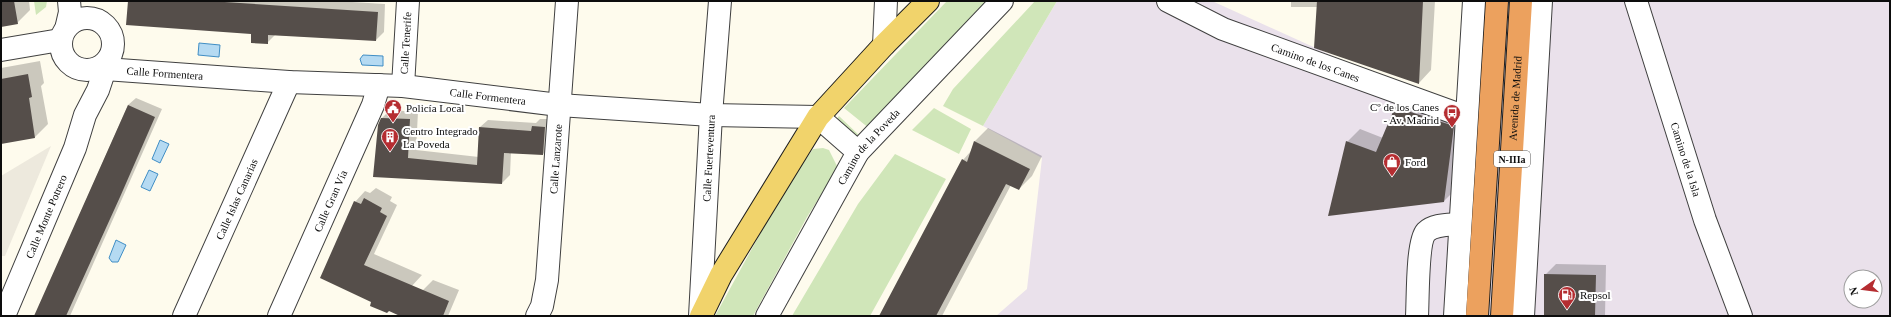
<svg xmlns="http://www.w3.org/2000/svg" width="1891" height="317" viewBox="0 0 1891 317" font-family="Georgia,serif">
<rect width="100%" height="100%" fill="#fefbed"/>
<path fill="#eae1eb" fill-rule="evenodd" d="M1057 1H1212L1465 116 1475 1H1890V316H996L1027 289 1042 158 983 126ZM1851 277H1875V301H1851Z"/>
<path fill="#d0e6b9" d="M34 1H47L46 7 36 15Z
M947 1H989L870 129 844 108Z
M1035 1H1057L983 126 943 106 953 89Z
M934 108 971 129 959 154 912 130Z
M839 116 863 139 852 141 834 123Z
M823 148 829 150 838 168 807 217 753 316H715L783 192 813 149Z
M895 154 946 179 870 316H792L858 204Z"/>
<path fill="#ede9dd" d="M51 146 5 256H1V176Z"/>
<path fill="#b5daf2" stroke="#408ec5" d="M199 43 220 45 219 57 198 55Z
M363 55 383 56V66L362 65 360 59Z
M160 140 169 144 160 163 152 159Z
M149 170 158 174 150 191 141 187Z
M116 240 126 245 118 262H112L109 258Z"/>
<path fill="#0003" d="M1 1H29L30 10 17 23 1 26Z
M129 1H336L385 4 384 32 376 40 275 35 267 43 252 33Z
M1291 1H1435L1431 70 1419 83 1318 7H1291Z
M40 61 44 83 41 86 48 124 35 137 1 143V68Z
M1409 95 1466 114 1457 188 1444 201 1347 142 1360 129 1383 138 1396 108Z
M136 98 162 109 70 316H35L128 105Z
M390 110 418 112 416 150 479 157 480 127 488 120 536 123 540 119H553L551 147 543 154 511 152 510 175 502 183 374 176 382 118Z
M988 128 1042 156 1032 176 1019 189 1011 185 942 316H880L963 160 971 151 975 141Z
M376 188 392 197 390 201 397 205 374 254 422 275 398 301 373 302 322 277 355 202 365 191 370 193Z
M1556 264 1606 265 1605 316H1545V275Z
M433 280 459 290 448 316H412L423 290Z"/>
<path fill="#554e4a" d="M1 1H14L18 24 1 27Z
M128 1H209L378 12 376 41 268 35V44L251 43V34L126 25Z
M1317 1H1423L1419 84 1314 48Z
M28 74 32 97 29 98 35 138 1 144V79Z
M128 105 155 117 120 197 66 316H34Z
M1395 107 1454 126 1444 202 1328 216 1346 141 1376 152Z
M381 118 410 119 408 158 477 165 479 127 531 131 532 126 545 127 543 155 504 153 502 184 373 177 378 125Z
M974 141 1030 169 1019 190 1006 184 936 316H879L962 159 967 162Z
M364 198 382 208 380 212 387 216 364 265 449 301 443 316H400L389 311 387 313 370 306 371 302 320 278 354 201 361 204Z
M1544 274 1596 275 1595 316H1544Z"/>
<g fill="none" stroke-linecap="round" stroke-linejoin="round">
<defs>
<g id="minor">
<path id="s1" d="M1168 1 1223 29 1466 117"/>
<path id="s2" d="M1636 1 1705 220 1741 316"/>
<circle cx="87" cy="44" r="26"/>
<path d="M67 25 70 12 69 1"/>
<path d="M884 45 886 1"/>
<path d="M1 50 60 40"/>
<path id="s3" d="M105 69 289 82 403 86 559 105 711 115 818 117 858 152"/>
<path id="s4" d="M403 86 408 1"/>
<path id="s5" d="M4 316 75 148 85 115 98 90 108 60"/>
<path id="s6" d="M184 316 289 82"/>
<path id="s7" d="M279 316 373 105 379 85"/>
<path id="s8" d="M537 316 542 306 547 280 567 1"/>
<path id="s9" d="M700 316 711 115 720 1"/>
<path id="s10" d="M767 316 858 152 1002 1"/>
<path d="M1417 316C1418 300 1417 242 1426 232 1434 224 1449 225 1459 224"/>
<path d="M1455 316 1474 1"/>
<path d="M1523 316 1541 1"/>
</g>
<path id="major" d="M701 316 721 275 818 117 884 45 928 1"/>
<g id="highway">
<path d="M1477 316 1497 1"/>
<path id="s11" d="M1502 316 1521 1"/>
</g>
</defs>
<use href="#minor" stroke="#404040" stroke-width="24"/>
<use href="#major" stroke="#1e1e1e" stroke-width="24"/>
<use href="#highway" stroke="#1e1e1e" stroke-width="24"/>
<use href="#minor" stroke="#fff" stroke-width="22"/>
<use href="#major" stroke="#f1d36b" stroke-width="22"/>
<use href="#highway" stroke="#eca15e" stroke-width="22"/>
</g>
<defs>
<symbol id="civic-pin" viewBox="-11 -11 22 30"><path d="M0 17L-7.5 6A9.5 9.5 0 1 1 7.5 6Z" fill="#b52d31" stroke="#fff"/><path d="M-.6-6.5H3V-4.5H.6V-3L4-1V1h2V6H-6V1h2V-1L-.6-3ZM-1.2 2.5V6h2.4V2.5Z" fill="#fff"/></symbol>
<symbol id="bus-pin" viewBox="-11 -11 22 30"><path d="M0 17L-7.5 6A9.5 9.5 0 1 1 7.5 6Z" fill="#b52d31" stroke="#fff"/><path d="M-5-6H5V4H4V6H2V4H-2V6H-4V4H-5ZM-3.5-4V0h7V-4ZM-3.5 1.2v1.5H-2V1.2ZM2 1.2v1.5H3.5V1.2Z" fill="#fff"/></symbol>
<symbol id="building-pin" viewBox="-11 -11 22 30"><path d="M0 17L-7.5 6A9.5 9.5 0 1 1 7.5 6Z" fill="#b52d31" stroke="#fff"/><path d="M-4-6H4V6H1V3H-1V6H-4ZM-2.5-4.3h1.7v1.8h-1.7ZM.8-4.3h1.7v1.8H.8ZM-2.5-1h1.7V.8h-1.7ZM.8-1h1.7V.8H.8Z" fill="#fff"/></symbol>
<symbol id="shop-pin" viewBox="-11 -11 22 30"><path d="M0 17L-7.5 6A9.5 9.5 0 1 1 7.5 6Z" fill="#b52d31" stroke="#fff"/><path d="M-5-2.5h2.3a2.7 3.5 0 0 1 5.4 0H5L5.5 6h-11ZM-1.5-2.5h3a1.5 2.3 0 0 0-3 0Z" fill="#fff"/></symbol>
<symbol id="fuel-pin" viewBox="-11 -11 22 30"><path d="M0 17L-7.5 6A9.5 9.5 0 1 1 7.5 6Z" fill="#b52d31" stroke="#fff"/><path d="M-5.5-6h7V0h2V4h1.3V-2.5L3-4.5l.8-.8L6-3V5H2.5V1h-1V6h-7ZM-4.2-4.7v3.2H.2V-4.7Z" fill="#fff"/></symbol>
</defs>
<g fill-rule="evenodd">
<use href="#civic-pin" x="383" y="98" width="20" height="27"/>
<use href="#bus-pin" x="1442" y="103" width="20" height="27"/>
<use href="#building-pin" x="380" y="127" width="20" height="27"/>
<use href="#shop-pin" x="1382" y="152" width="20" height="27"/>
<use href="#fuel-pin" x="1557" y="285" width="20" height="27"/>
</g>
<g text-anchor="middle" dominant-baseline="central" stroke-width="4" stroke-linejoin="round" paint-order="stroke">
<rect fill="#fff" stroke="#565656" stroke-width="1" x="1494" y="151" width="36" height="16" rx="3"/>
<g font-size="10" font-weight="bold" fill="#0d0d0d">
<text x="1512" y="159">N-IIIa</text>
</g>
<g font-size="11" fill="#0d0d0d" stroke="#fff">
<text stroke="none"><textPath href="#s4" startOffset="43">Calle Tenerife</textPath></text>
<text stroke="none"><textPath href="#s1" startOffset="160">Camino de los Canes</textPath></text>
<text stroke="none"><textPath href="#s3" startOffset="60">Calle Formentera</textPath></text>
<text stroke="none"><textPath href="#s3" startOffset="384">Calle Formentera</textPath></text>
<text stroke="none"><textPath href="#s11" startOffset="218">Avenida de Madrid</textPath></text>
<text stroke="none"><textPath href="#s10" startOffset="198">Camino de la Poveda</textPath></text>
<text stroke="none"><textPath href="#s9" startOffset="158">Calle Fuerteventura</textPath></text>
<text stroke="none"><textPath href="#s8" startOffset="159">Calle Lanzarote</textPath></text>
<text stroke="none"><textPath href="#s2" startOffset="166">Camino de la Isla</textPath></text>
<text stroke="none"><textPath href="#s6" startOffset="128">Calle Islas Canarias</textPath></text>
<text stroke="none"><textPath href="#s7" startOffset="126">Calle Gran Vía</textPath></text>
<text stroke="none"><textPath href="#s5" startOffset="108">Calle Monte Potrero</textPath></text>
</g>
<g font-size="11" fill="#0d0d0d" stroke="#fff" text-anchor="start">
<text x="1439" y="107" text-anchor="end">Cº de los Canes<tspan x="1439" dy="13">- Av. Madrid</tspan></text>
<text x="406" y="108">Policía Local</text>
<text x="403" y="131">Centro Integrado<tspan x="403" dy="13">La Poveda</tspan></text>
<text x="1405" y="162">Ford</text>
<text x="1580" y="295">Repsol</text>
</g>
</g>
<rect width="1891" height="317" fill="none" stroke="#0d0d0d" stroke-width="4"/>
<g transform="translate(1863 289) rotate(256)"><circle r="19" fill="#ffffff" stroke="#9e9e9e"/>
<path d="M0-3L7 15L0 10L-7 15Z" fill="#b52d31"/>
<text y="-6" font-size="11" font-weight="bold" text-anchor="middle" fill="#0d0d0d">N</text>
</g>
</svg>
